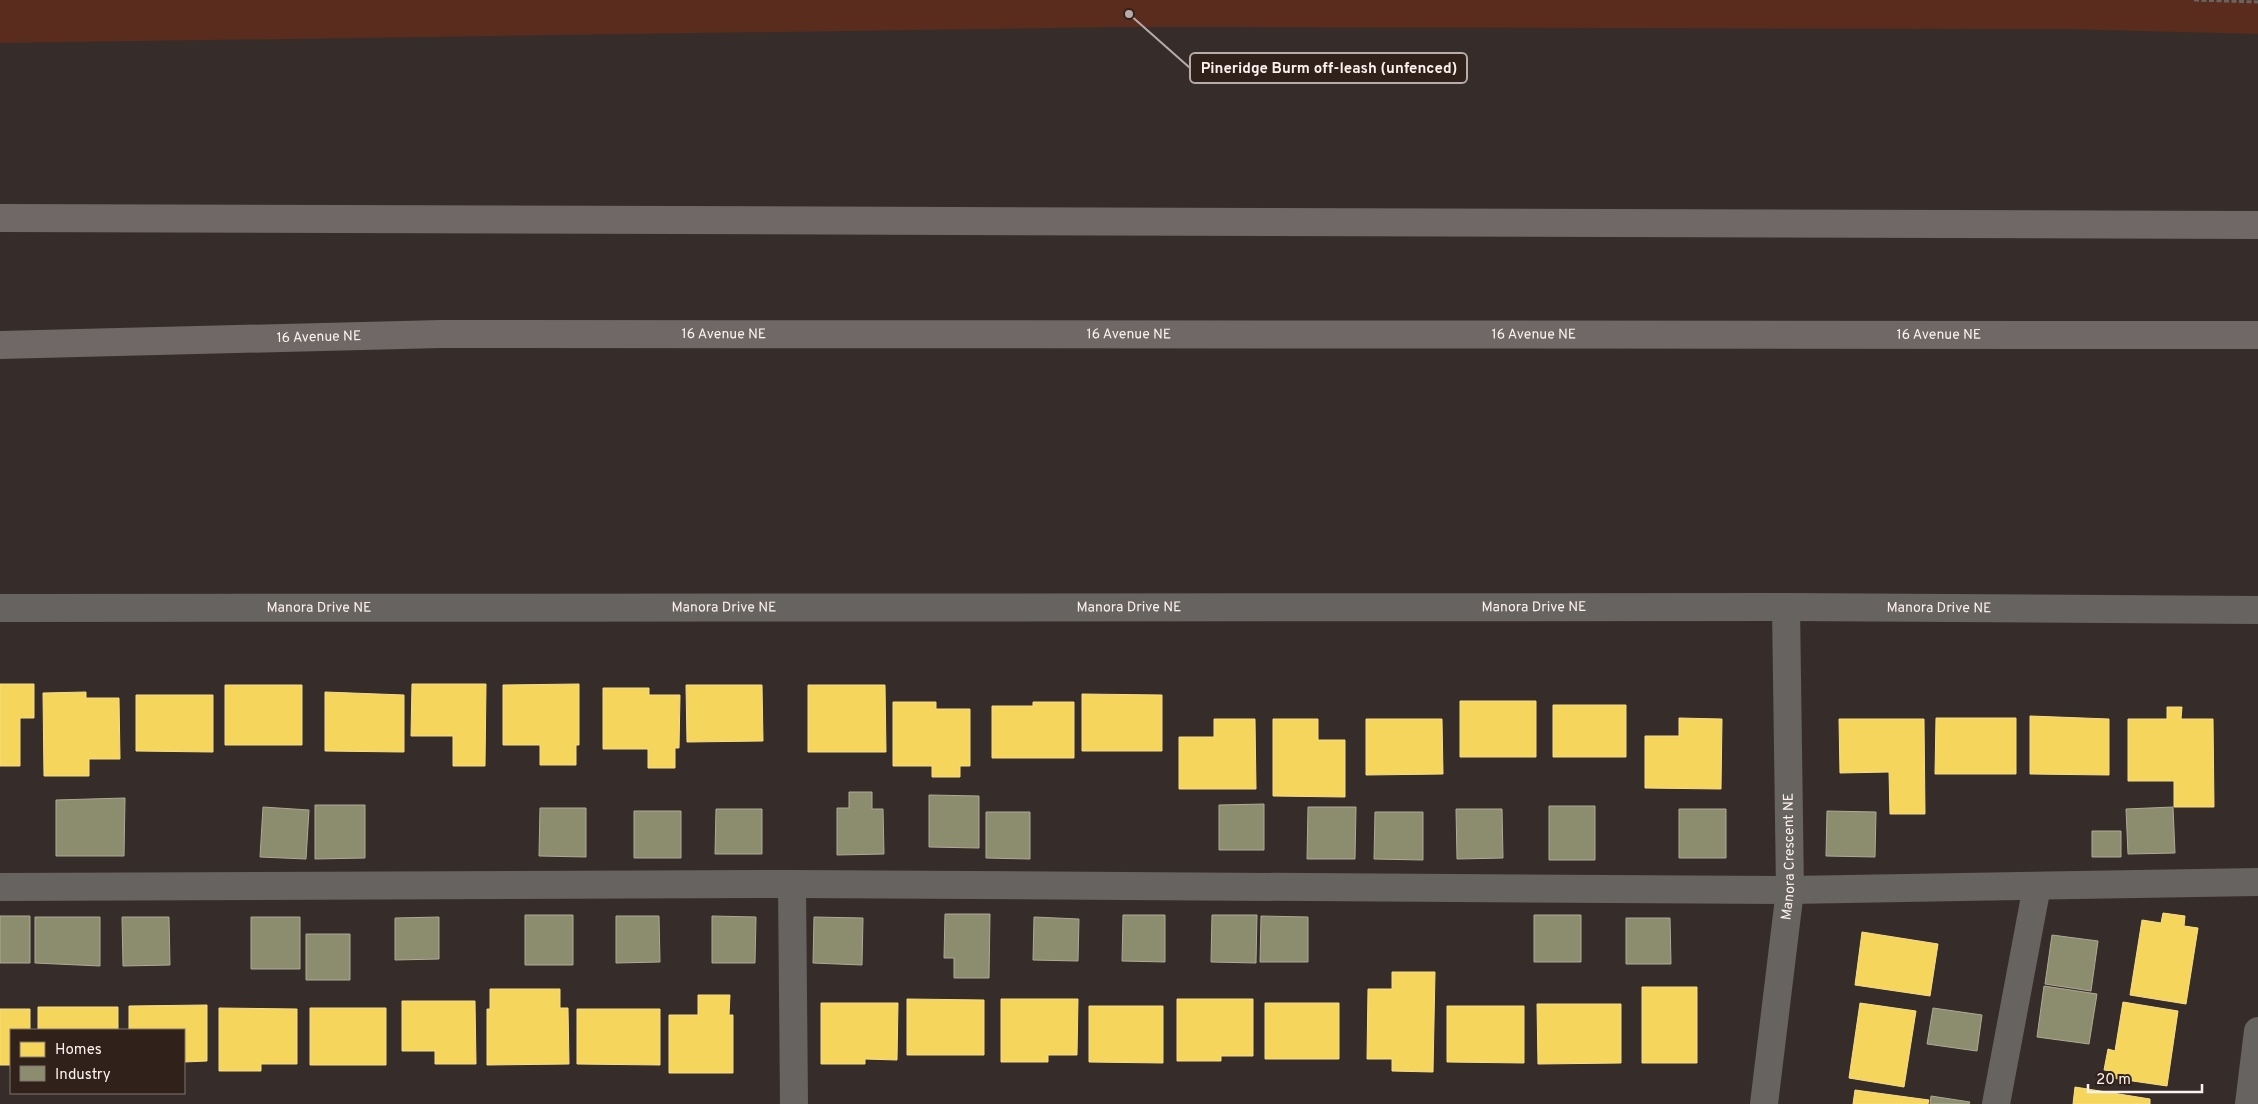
<svg xmlns="http://www.w3.org/2000/svg" width="2258" height="1104" viewBox="0 0 2258 1104" font-family="Overpass,sans-serif">
<rect width="100%" height="100%" fill="#362d2a"/>
<path fill="#592c1d" d="M0 0H2258V34L2065 29 1124 27 0 43Z"/>
<path fill="#f6d55c" stroke="#f8dd88" d="M0 684H34V718H20V766H0Z
M412 684H486L485 766H453V736H411Z
M579 684V745H576V765H540V745H503V685Z
M225 685H302V745H225Z
M686 685H762L763 741 687 742Z
M808 685H885L886 752H808Z
M603 688H649V695H680L679 748H675V768H648V749H603Z
M86 692V698H119L120 759H89V776H44L43 693Z
M325 692 404 695V752L325 751Z
M1082 694 1162 695V751H1082Z
M136 695H213V752L136 751Z
M1460 701H1536V757H1460Z
M893 702H936V709H970V766H960V777H932V766H893Z
M1033 702H1074V758H992V706H1033Z
M1553 705H1626V757H1553Z
M2167 707H2182L2181 719H2213L2214 807H2174V781H2128V719H2167Z
M2030 716 2109 719V775L2030 774Z
M1679 718 1722 719 1721 789 1645 788V736H1679Z
M1936 718H2016V774H1935Z
M1214 719H1255L1256 789H1179V737H1214Z
M1273 719H1318V740H1345V797L1273 796Z
M1366 719H1442L1443 774 1366 775Z
M1839 719H1924L1925 814H1890L1889 772 1840 773Z
M2163 913 2185 916 2184 926 2198 928 2186 1004 2130 995 2142 920 2161 923Z
M1862 932 1938 944 1930 996 1855 985Z
M1392 972H1435L1433 1072 1392 1071V1059H1367L1368 989H1392Z
M1642 987H1697V1063H1642Z
M490 989H560V1008H568L569 1064 487 1065V1009H490Z
M698 995H730L729 1015H733V1073H669V1015H698Z
M907 999 984 1000V1055H907Z
M1001 999H1078L1077 1055H1048V1062H1001Z
M1177 999H1253V1056H1221V1061H1177Z
M402 1001H475L476 1064H435V1051H402Z
M2123 1002 2178 1011 2167 1086 2112 1078V1071L2104 1070 2108 1049 2115 1051Z
M821 1003H898L897 1060 865 1059V1064H821Z
M1265 1003H1339V1059H1265Z
M1860 1003 1916 1011 1904 1087 1849 1078Z
M1537 1004H1621V1063L1538 1064Z
M207 1005V1061L184 1062V1030H129V1006Z
M1089 1006H1163V1063L1089 1062Z
M1447 1006H1524V1063L1447 1062Z
M38 1007H118V1030H38Z
M219 1008 297 1009V1064H261V1071H219Z
M310 1008H386V1065H310Z
M0 1009H30V1030H11V1065H0Z
M577 1009H660V1065L577 1064Z
M2075 1087 2150 1099V1104H2073Z
M1855 1090 1929 1100 1928 1104H1853Z"/>
<path fill="#8c8c6e" stroke="#aeaa94" d="M849 792H872V809H883L884 854 837 855V808H849Z
M929 795 979 796V848L929 847Z
M125 798 124 856H56V800Z
M1264 804V850H1219V805Z
M315 805H365V858L315 859Z
M1549 806H1595V860H1549Z
M263 807 309 810 306 859 260 857Z
M1308 807H1356L1355 859H1307Z
M2173 807 2175 853 2128 854 2126 809Z
M540 808H586V857L539 856Z
M716 809H762V854H715Z
M1456 809H1502L1503 858 1457 859Z
M1679 809H1726V858H1679Z
M634 811H681V858H634Z
M1827 811 1876 812 1875 857 1826 856Z
M986 812H1030V859L986 858Z
M1375 812H1423V860L1374 859Z
M2092 831H2121V857H2092Z
M945 914H990L989 978H954V958H944Z
M525 915H573V965H525Z
M1123 915H1165V962L1122 961Z
M1212 915H1257L1256 963 1211 962Z
M1534 915H1581V962H1534Z
M0 916H30V963H0Z
M616 916H659L660 962 616 963Z
M712 916 756 917 755 963H712Z
M1261 916 1308 917V962H1260Z
M35 917H100V966L35 963Z
M122 917H169L170 965 123 966Z
M251 917H300V969H251Z
M439 917V959L395 960V918Z
M814 917 863 918 862 965 813 963Z
M1034 917 1079 919 1078 961 1033 960Z
M1626 918H1670L1671 964H1626Z
M306 934H350V980H306Z
M2052 935 2098 941 2091 991 2045 984Z
M2044 986 2097 994 2089 1044 2037 1037Z
M1933 1008 1982 1015 1977 1051 1927 1044Z
M1931 1096 1970 1102 1969 1104H1930Z"/>
<g fill="none" stroke-linecap="round" stroke-linejoin="round">
<path stroke="#696462" stroke-width="3" stroke-dasharray="5 2.5" stroke-linecap="butt" d="M2194 0 2258 2"/>
<g stroke="#666361" stroke-width="28">
<path id="s1" d="M0 608 1786 607 2258 610"/>
<path d="M792 884 794 1104"/>
<path d="M0 887 792 884 1790 890 2258 882"/>
<path id="s2" d="M1764 1104 1790 890 1786 607"/>
<path d="M1996 1104 2037 886"/>
<path d="M2249 1104 2258 1031"/>
</g>
<g stroke="#6f6866" stroke-width="28">
<path d="M0 218 2258 225"/>
<path id="s3" d="M0 345 441 334 2258 335"/>
</g>
</g>
<g text-anchor="middle" dominant-baseline="central" stroke-width="5" stroke-linejoin="round" paint-order="stroke">
<g font-size="14" fill="#fcf1ed" stroke="#30211b">
<text stroke="none"><textPath href="#s3" startOffset="724">16 Avenue NE</textPath></text>
<text stroke="none"><textPath href="#s3" startOffset="1129">16 Avenue NE</textPath></text>
<text stroke="none"><textPath href="#s3" startOffset="1534">16 Avenue NE</textPath></text>
<text stroke="none"><textPath href="#s3" startOffset="1939">16 Avenue NE</textPath></text>
<text stroke="none"><textPath href="#s3" startOffset="319">16 Avenue NE</textPath></text>
<text stroke="none"><textPath href="#s1" startOffset="1129">Manora Drive NE</textPath></text>
<text stroke="none"><textPath href="#s1" startOffset="1534">Manora Drive NE</textPath></text>
<text stroke="none"><textPath href="#s1" startOffset="319">Manora Drive NE</textPath></text>
<text stroke="none"><textPath href="#s1" startOffset="724">Manora Drive NE</textPath></text>
<text stroke="none"><textPath href="#s1" startOffset="1939">Manora Drive NE</textPath></text>
<text stroke="none"><textPath href="#s2" startOffset="249">Manora Crescent NE</textPath></text>
</g>
</g>
<path fill="none" stroke="#b7aca9" stroke-width="2" d="M1129 14L1190 68"/>
<circle fill="#b7aca9" stroke="#30211b" stroke-width="2" cx="1129" cy="14" r="5"/>
<rect fill="#30211b" stroke="#b7aca9" stroke-width="2" x="1190" y="53" width="277" height="30" rx="5"/>
<g font-size="15" text-anchor="middle" font-weight="bold" fill="#fcf1ed">
<text x="1329" y="73">Pineridge Burm off-leash (unfenced)</text>
</g>
<rect x="10" y="1029" width="175" height="65" fill="#30211b" stroke="#82746f"/>
<rect x="20" y="1042" width="25" height="15" fill="#f6d55c" stroke="#82746f"/>
<text x="55" y="1054" font-size="15" fill="#fcf1ed">Homes</text>
<rect x="20" y="1066" width="25" height="15" fill="#8c8c6e" stroke="#82746f"/>
<text x="55" y="1079" font-size="15" fill="#fcf1ed">Industry</text>
<path d="M2088 1084v8h114v-8" fill="none" stroke="#fcf1ed" stroke-width="2.5"/>
<text x="2096" y="1084" font-size="15" fill="#fcf1ed" stroke="#30211b" stroke-width="4" paint-order="stroke">20 m</text>
</svg>
